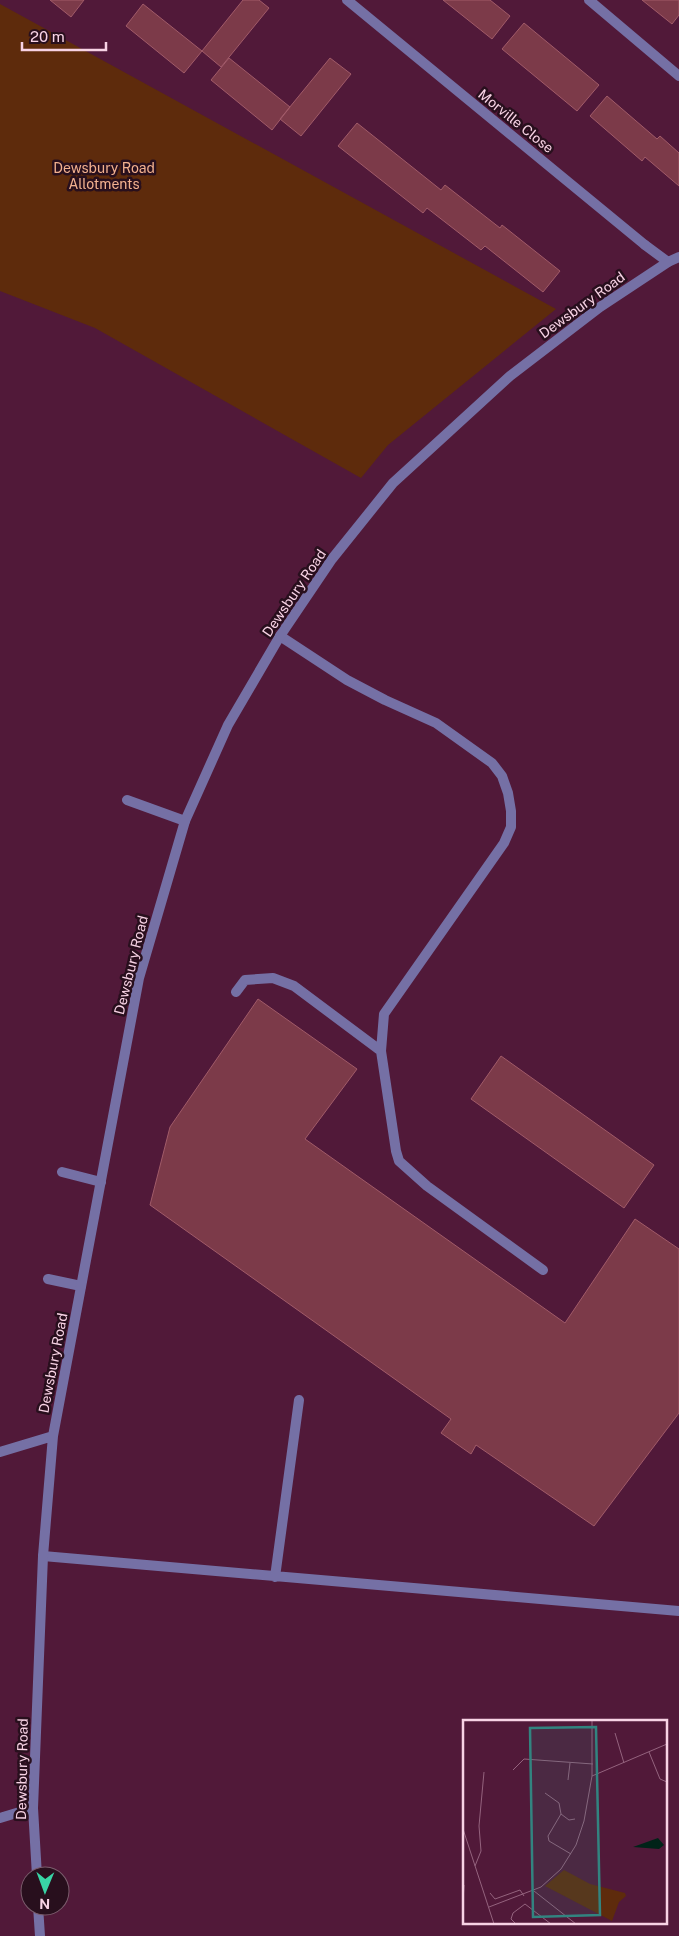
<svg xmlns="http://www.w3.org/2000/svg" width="679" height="1936" viewBox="0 0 679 1936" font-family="'Public Sans',sans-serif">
<rect width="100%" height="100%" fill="#511939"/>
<path fill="#5e2b0c" d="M0 4 556 309 388 445 361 478 95 328 0 291Z"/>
<path fill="#7c3a49" stroke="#a15b69" d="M50 0H84L71 17Z
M243 0H259L269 8 221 67 202 51Z
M443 0H490L510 16 492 39Z
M642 0H679V15L672 24Z
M143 4 202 51 184 73 126 26Z
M524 23 599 85 577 111 502 49Z
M229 58 290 107 272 130 211 80Z
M330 58 351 74 301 136 280 119Z
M607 96 657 139 660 136 679 153V186L645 157 642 161 590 116Z
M357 123 441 190 445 185 500 228 502 225 560 271 543 292 485 246 481 250 427 208 423 213 338 146Z
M258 999 357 1069 305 1139 565 1323 635 1219 679 1249V1413L594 1526 476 1445 471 1454 441 1433 451 1419 150 1205 170 1127Z
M501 1056 654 1165 624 1208 471 1099Z"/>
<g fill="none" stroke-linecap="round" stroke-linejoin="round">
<path stroke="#7570a5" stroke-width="10" d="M280 636 347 680 385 700 436 723 492 763 502 776 508 793 511 811V827L504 843 384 1014 381 1051 396 1151 399 1161 427 1186 543 1270
M127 800 185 821
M236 992 245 980 273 978 294 986 381 1051
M62 1172 101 1182
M48 1279 81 1286
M43 1556 679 1611
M275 1577 299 1400
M0 1818 33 1808"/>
<path stroke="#7570a5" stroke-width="10" d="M645 245 668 262"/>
<path stroke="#7570a5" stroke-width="10" d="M347 0 645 245
M589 0 679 76
M0 1452 53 1436
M37 1876 33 1808 43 1556 53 1436 139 978 185 821 228 725 280 636 332 559 393 483 510 376 600 307 668 262 679 257
M38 1906 40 1936"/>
</g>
<g text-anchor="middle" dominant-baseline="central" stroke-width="5" stroke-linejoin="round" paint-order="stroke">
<g font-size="14" fill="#f8d3e5" stroke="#280f1d">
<text transform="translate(516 121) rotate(39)">Morville Close</text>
<text transform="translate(582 305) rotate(-36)">Dewsbury Road</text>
<text transform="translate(294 593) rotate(-56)">Dewsbury Road</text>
<text transform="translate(131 965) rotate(-76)">Dewsbury Road</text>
<text transform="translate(53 1363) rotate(-79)">Dewsbury Road</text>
<text transform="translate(22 1769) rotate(-89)">Dewsbury Road</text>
</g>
<g font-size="14" fill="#f3b18f" stroke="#280f1d">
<text x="104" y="168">Dewsbury Road<tspan x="104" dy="16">Allotments</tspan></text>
</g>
</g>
<g transform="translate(463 1720)">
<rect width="204" height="204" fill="#511939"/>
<path d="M101 150 127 164 162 173 163 176 156 182 149 201 82 166Z" fill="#5e2b0c"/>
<path d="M195 118 201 125 196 129 170 127Z" fill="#002318"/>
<path fill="none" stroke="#94637e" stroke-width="1" d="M152 13 161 43M186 32 197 59 204 62M50 50 61 39 130 44M129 56 204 24M105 60 107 43M82 73 96 83 98 94 85 116 86 121 108 134M98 94 106 100 112 99M0 109 31 204M0 133V158M12 146 18 131 16 106 21 52M71 171 113 204M27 173 32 179 57 170 61 176M0 181 1 165M26 187 78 167 98 149 113 125 121 101 129 56V0M53 204 48 199 50 193 62 184 88 204"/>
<path fill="#328480" fill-opacity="0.15" stroke="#328480" stroke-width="2.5" d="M133 7 137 195 70 197 67 8Z"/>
<rect width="204" height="204" fill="none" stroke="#f8d3e5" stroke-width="2.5"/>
</g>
<g transform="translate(45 1891) rotate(181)"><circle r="24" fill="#280f1d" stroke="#7b5d6d"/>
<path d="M0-4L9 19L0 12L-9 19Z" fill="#39d4a5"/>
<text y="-8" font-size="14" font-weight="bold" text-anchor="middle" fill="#f8d3e5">N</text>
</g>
<path d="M22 42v8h84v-8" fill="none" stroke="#f8d3e5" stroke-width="2.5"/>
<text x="30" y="42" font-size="15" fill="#f8d3e5" stroke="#280f1d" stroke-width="4" paint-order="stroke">20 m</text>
</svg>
